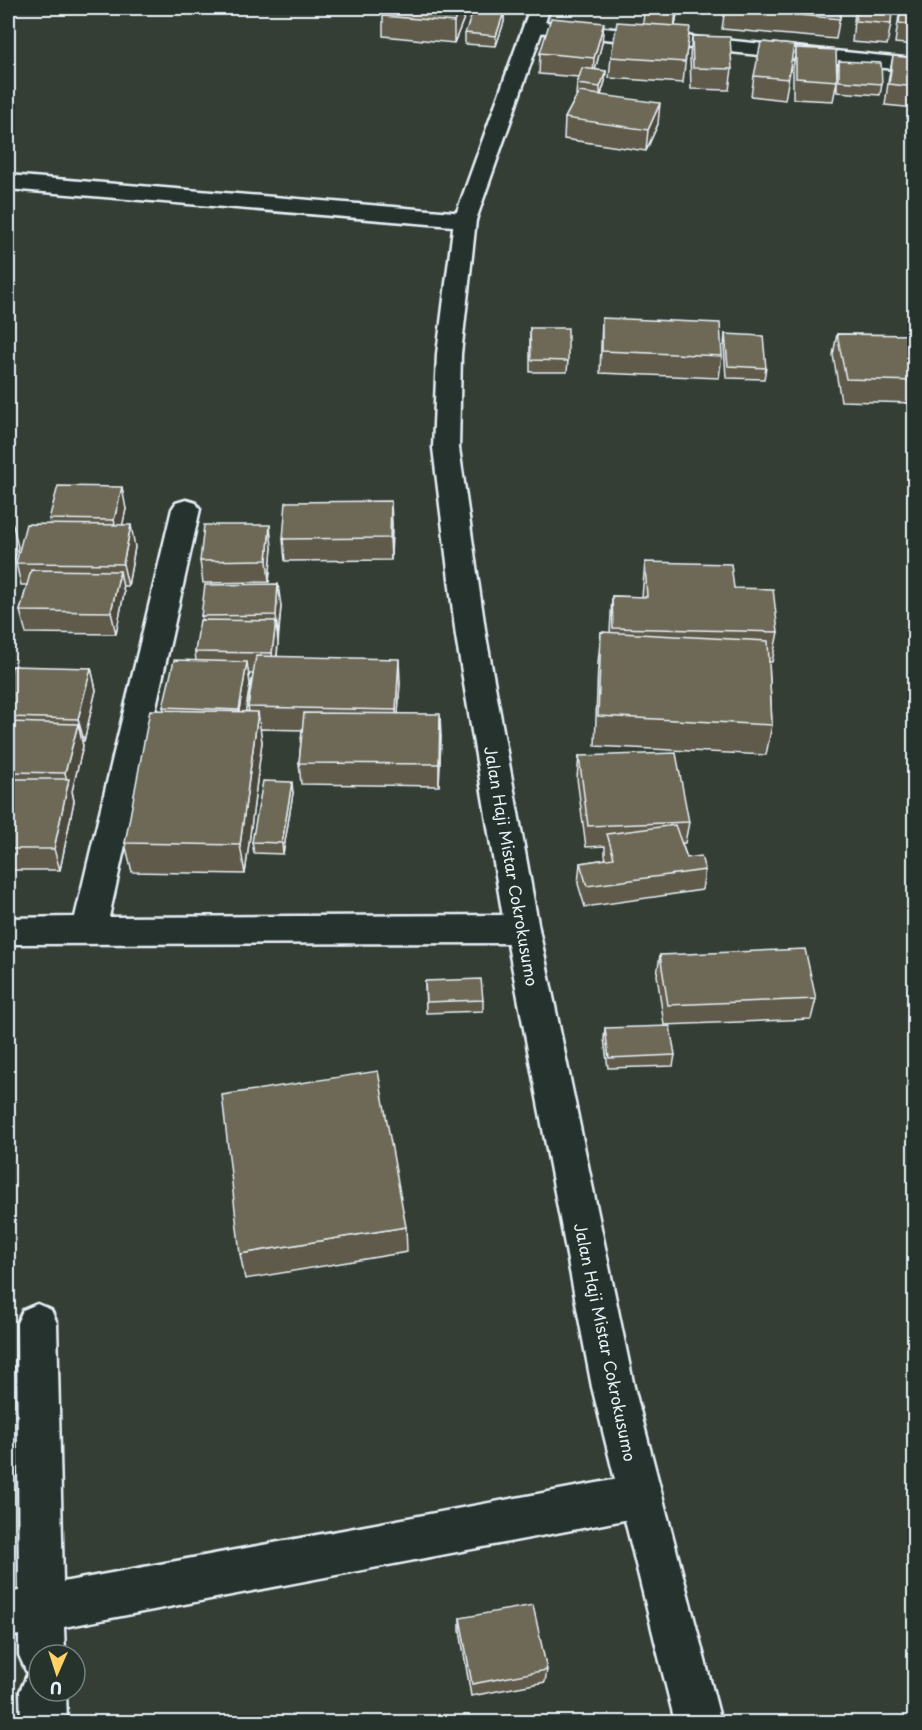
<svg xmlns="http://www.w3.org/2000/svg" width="922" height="1730" viewBox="0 0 922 1730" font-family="'Playpen Sans',sans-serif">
<rect width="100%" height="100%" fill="#343e35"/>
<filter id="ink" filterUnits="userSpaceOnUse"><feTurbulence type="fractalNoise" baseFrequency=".0167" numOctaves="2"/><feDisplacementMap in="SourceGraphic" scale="12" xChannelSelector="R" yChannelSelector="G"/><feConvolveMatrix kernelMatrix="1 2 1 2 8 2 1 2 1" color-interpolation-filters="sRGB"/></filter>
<g filter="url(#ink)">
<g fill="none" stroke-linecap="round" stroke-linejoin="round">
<defs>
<path id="minor" d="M534 21 914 59V71L527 31 524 27 527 23Z
M8 175 465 213 473 215 476 220 473 225 465 227 8 189Z
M186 500 196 503 200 509 109 917 522 915 534 919 539 929 534 939 522 943 8 944V918L75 917 172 509 176 503Z
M37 1304 51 1310 57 1323 63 1582 640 1475 655 1481 661 1496 655 1511 640 1517 64 1627 65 1655H39V1691H66L67 1722H21L20 1691 27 1675 31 1673 26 1671 19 1655V1635L8 1637V1593L19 1591 17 1323 23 1310Z"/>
<path id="major" d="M530 8H550L476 220 461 354 459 448 486 636 539 929 634 1387 721 1722H675L592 1387 505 929 456 636 433 448 437 354 454 220Z"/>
</defs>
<use href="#minor" stroke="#e8f1f8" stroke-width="5"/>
<use href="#major" stroke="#e8f1f8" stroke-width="5"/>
<use href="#minor" fill="#26332d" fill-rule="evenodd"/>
<use href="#major" fill="#26332d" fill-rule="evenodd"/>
</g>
<path fill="#5e5a4a" stroke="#e8f1f8" stroke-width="1.5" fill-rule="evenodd" d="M387 8H465L464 18 454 43 383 36V16Z
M588 8H678L675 26 687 47 683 83 609 78 611 57 643 24 644 12Z
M725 8H892L891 24 887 45 852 42 855 11 841 10 836 39 722 29Z
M900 8H915V45L895 43Z
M504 12V22L496 46 465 44V33Z
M692 36 732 69 729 90 691 89 690 56Z
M602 43 595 70 606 71 605 81 601 95 658 124 646 151 564 139 565 118 577 95H576L577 84 579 77 539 74 540 53Z
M796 48 837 81 833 101 793 99V68Z
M893 56 915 58V108L885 105 889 76Z
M839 61 882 84 880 95 837 92V71Z
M791 66 785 100 751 96 754 76Z
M602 318 722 356 719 378 600 373Z
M530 328 568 361 567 372H530Z
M725 334 766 368 764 379 726 378 724 346Z
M837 334 915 335V403L841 401 833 355Z
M126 509 122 525 135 547 128 586H123L124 593 116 634 26 633 20 611 27 585H21L16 563 50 524 49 519Z
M392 523 391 560 285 561 283 539Z
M272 547 269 582 203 583 200 561Z
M645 562 734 588 778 632 772 662H769L772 725 766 755 595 746 598 663 601 632 610 633 612 596 642 597Z
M281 606 277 657 400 681 398 714 441 736 439 786 301 784 299 763 302 730 260 729 262 742 245 874 132 872 125 843 164 710 163 707 196 661 195 652 202 620 201 616ZM249 674H253L248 707 249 711H245L250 684Z
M91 668 96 690 84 741H82L83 746 72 791 74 801 60 870H8V683Z
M579 756 689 822 685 843H682L687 858 705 870 702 890 585 907 578 884 580 863 606 859 605 855V846L586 847 577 778Z
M293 793 283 854 254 853 252 842Z
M660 955 816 999 811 1019 664 1025 657 975Z
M425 981 483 1000V1011L426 1013Z
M605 1028 675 1055 673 1066 608 1068 604 1039Z
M406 1227 407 1252 245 1279 240 1254Z
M460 1618 547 1670 545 1682 471 1696 460 1631Z"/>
<path fill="#4c4a3c" stroke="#e8f1f8" stroke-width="1.5" d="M460 8H465L464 18 454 43V22Z
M676 8H678L674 30 676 10Z
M504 12V22L496 46V36Z
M604 23 602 43 593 78 594 58Z
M606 71 605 81 600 98V87Z
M660 103 658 124 646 151 648 130Z
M122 487 126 509 119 542 114 520Z
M8 501 11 512 8 522Z
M391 501 392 523 391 560 390 538Z
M13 525 18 547 8 581 10 590 8 600V541Z
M131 525 135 547 128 586 123 564Z
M270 525 272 547 269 582 267 560Z
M120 571 124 593 116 634 111 612Z
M278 584 281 606 278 637 276 615Z
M276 621 278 643 275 674 272 653Z
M399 659 400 681 397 731 396 710Z
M247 662 250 684 242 732 239 710Z
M91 668 96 690 84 741 78 719Z
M258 712 262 742 245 874 240 845Z
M440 714 441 736 439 786V764Z
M78 724 83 746 72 791 74 801 60 870 54 849 68 783 65 773Z
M292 782 293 793 283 854 282 843Z"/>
<path fill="#6d6956" stroke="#e8f1f8" stroke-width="1.5" d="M387 8H460L454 22 383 16Z
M646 8H676V10Z
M725 8H841L840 19Z
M857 8H892L891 24 856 21Z
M901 8H915V25L899 23Z
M474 9 504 12 496 36 465 33Z
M551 18 604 23 594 58 540 53Z
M617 22 690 27 685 62 611 57Z
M692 36 730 37 732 69 693 68Z
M761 42 794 45 788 79 754 76Z
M796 48 836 50 837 81 796 78Z
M893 56 915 58V87L889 84Z
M839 61 881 63 882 84 839 81Z
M582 68 606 71 600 87 577 84Z
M579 92 660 103 648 130 565 118Z
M602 318 720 323 722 356 602 351Z
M530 328H568V361L531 360Z
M725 334 763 336 766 368 728 366Z
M837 334 915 335V381L846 379Z
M58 486 122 487 114 520 49 519Z
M391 501 390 538 283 539 286 502Z
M8 524 13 525 8 541Z
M26 524 131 525 123 564 16 563Z
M204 525H270L267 560 200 561Z
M645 562 731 564 734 588 773 589 778 632 613 628 612 596 647 597Z
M31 570 120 571 111 612 20 611Z
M278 584 276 615 201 616 205 585Z
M200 620 276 621 272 653 195 652Z
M601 632 768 641 772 725 598 716Z
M256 656 399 659 396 710 248 707Z
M174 660 247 662 239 710 163 707Z
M12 666 91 668 78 719 8 717V683Z
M150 710 258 712 240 845 125 843Z
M304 713 440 714 439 764 299 763Z
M8 722 78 724 65 773 8 772Z
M676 753 689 822 588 826 579 756Z
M8 779H69L54 849H8Z
M263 781 292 782 282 843 252 842Z
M675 825 687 858 701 856 705 870 587 886 580 863 614 858 607 834Z
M805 949 816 999 668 1005 660 955Z
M481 979 483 1000 426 1002 425 981Z
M670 1026 675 1055 609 1058 605 1028Z
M378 1071 406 1227 240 1254 222 1095Z
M533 1605 547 1670 472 1684 460 1618Z"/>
</g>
<g text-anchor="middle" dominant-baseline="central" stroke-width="4.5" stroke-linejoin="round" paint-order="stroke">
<g font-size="16" fill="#e8f1f8" stroke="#26332d">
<text transform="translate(512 866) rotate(80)">Jalan Haji Mistar Cokrokusumo</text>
<text transform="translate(606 1342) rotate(78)">Jalan Haji Mistar Cokrokusumo</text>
</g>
</g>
<rect width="922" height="1730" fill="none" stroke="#26332d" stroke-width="30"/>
<rect x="15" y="15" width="892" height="1700" fill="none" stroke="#e8f1f8" stroke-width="2" filter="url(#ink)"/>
<g transform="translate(57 1673) rotate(183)"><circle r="28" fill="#26332d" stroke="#747f7e" stroke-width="1.5"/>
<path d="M0-4.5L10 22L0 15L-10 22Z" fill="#ffd166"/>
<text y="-9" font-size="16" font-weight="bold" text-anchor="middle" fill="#e8f1f8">U</text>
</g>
</svg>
